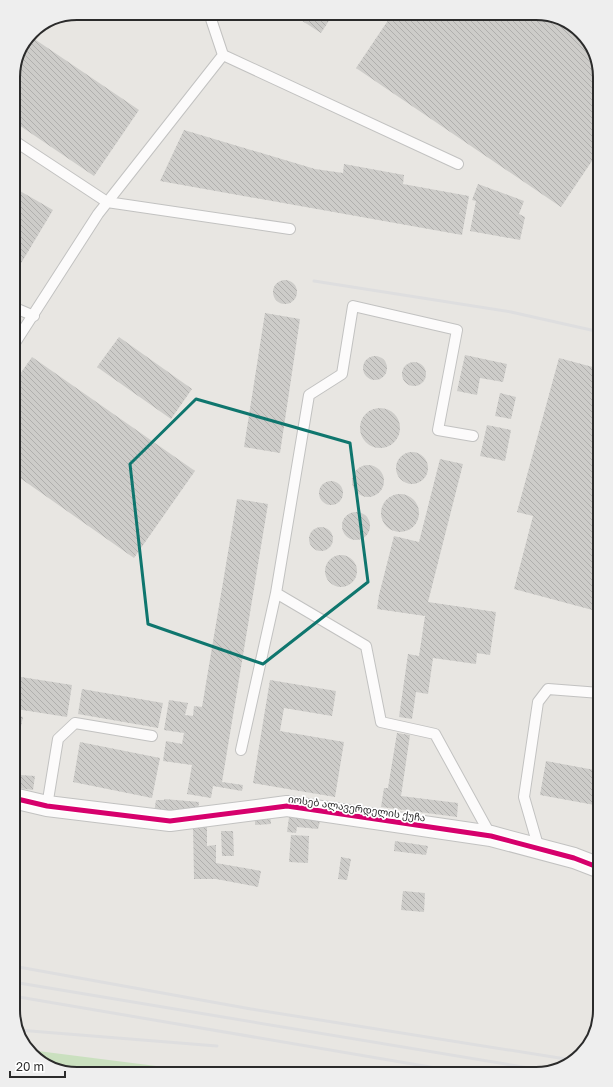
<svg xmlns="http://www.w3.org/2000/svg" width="613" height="1087" viewBox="0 0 613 1087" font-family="'Golos Text','Noto Sans Georgian',sans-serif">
<defs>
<pattern id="building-back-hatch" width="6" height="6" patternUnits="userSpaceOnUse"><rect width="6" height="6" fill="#cdccc9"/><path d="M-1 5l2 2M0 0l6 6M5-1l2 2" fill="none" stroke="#b0afad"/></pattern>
</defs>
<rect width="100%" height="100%" fill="#e8e6e2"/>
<path fill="#cae0bf" d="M30 1050 219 1074H73L41 1063Z"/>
<path fill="url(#building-back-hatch)" d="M290 13H334L321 33Z
M393 13H540L572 24 593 49 600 77V149L561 207 356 68Z
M30 36 139 110 94 176 13 121V73Z
M184 130 315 169 343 173 344 164 404 175 403 184 469 196 462 235 160 181Z
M478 184 524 201 519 214 525 217 520 240 470 231 476 201 472 200Z
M13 187 53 210 20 265 13 261Z
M273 292a12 12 0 1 1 24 0a12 12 0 1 1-24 0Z
M265 313 300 319 280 453 244 447Z
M119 337 192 389 171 419 97 367Z
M465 355 507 364 503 382 480 378 477 395 457 391Z
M363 368a12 12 0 1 1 24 0a12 12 0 1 1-24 0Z
M32 357 195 471 134 558 13 473V384Z
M559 358 600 369V612L514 589 533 516 517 512Z
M402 374a12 12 0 1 1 24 0a12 12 0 1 1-24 0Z
M500 393 516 397 511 419 495 416Z
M360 428a20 20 0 1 1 40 0a20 20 0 1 1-40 0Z
M487 425 511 430 505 461 480 456Z
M396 468a16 16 0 1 1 32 0a16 16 0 1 1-32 0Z
M440 459 463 464 428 602 496 612 490 655 477 653 476 664 433 658 428 694 416 692 412 719 399 717 408 654 419 656 425 616 377 609 379 595 394 536 419 542Z
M352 481a16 16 0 1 1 32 0a16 16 0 1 1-32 0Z
M319 493a12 12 0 1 1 24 0a12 12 0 1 1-24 0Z
M381 513a19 19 0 1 1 38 0a19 19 0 1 1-38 0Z
M237 499 268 504 222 782 243 785 242 791 213 786 211 798 187 794 192 765 163 761 166 741 182 744 184 733 164 730 169 700 188 703 185 715 193 716 194 706 202 707Z
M342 526a14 14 0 1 1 28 0a14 14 0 1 1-28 0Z
M309 539a12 12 0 1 1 24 0a12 12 0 1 1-24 0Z
M325 571a16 16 0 1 1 32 0a16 16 0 1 1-32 0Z
M21 677 72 685 67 717 16 709Z
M270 680 336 691 332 716 284 708 280 731 344 742 335 797 253 783Z
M82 689 163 703 158 728 78 714Z
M13 714 23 717 20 731 13 730Z
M397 733 410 735 401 796 458 803 457 817 381 807 384 788H388Z
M80 742 160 758 152 798 73 782Z
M546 761 600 771V806L540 795Z
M20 775 35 776 33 790 18 788Z
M164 799 199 802 198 811 154 813 156 800H164Z
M270 815 271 824 255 825V816Z
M289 817 320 821 318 829 297 827 296 833 287 832Z
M193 824H207V846L216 845V863L261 871 258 887 216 879H194Z
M221 831H233L234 856H222Z
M291 835 309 836 308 863 289 862Z
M395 841 428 846 426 855 394 851Z
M341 857 351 859 347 880 338 879Z
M403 891 425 893 424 912 401 910Z"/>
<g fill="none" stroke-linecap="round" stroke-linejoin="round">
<defs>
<path id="lane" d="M209 13 223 55
M13 140 107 202 290 229
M13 307 34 316
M13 346 98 214 223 55 458 164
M473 436 438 430 457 330 353 306 342 374 309 395 276 593 366 646 381 722 435 734 491 836
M241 750 276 593
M47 806 58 739 75 723 152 736
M539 849 524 797 538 702 548 689 600 693"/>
<path id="street" d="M13 798 47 806 170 821 287 806 491 836 574 858 600 868"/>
</defs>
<use href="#lane" stroke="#c2c2c1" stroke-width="12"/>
<use href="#street" stroke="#c2c2c1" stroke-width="22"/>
<use href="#lane" stroke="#fcfbfb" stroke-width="10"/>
<use href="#street" stroke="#fcfbfb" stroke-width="20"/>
<path stroke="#dededf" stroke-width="3" d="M314 281 511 312 600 332
M13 966 251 1009 572 1060
M13 982 547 1071
M13 996 471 1074
M18 1030 217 1046"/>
<defs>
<path id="cycleway" d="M13 798 47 806 170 821 287 806 491 836 574 858 600 868"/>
</defs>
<use href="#cycleway" stroke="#fff" stroke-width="8"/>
<use href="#cycleway" stroke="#d6006c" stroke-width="5"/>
</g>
<path fill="none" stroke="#0f766e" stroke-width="3" stroke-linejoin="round" d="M196 399 350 443 368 582 263 664 148 624 130 464Z"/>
<g text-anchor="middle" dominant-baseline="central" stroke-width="3.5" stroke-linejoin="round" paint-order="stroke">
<g font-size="10" fill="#2b2b2b" stroke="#fff">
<text transform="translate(357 808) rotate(8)">იოსებ ალავერდელის ქუჩა</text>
</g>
</g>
<path d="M0 0H613V1087H0ZM77 20H536A57 57 0 0 1 593 77V1010A57 57 0 0 1 536 1067H77A57 57 0 0 1 20 1010V77A57 57 0 0 1 77 20Z" fill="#eee" fill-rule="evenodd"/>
<path fill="none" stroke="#2b2b2b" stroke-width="2" d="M77 20H536A57 57 0 0 1 593 77V1010A57 57 0 0 1 536 1067H77A57 57 0 0 1 20 1010V77A57 57 0 0 1 77 20Z"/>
<path d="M10 1071v6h55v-6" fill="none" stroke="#2b2b2b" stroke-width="2"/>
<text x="16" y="1071" font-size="12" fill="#2b2b2b" stroke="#ffffff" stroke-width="3" paint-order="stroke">20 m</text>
</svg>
